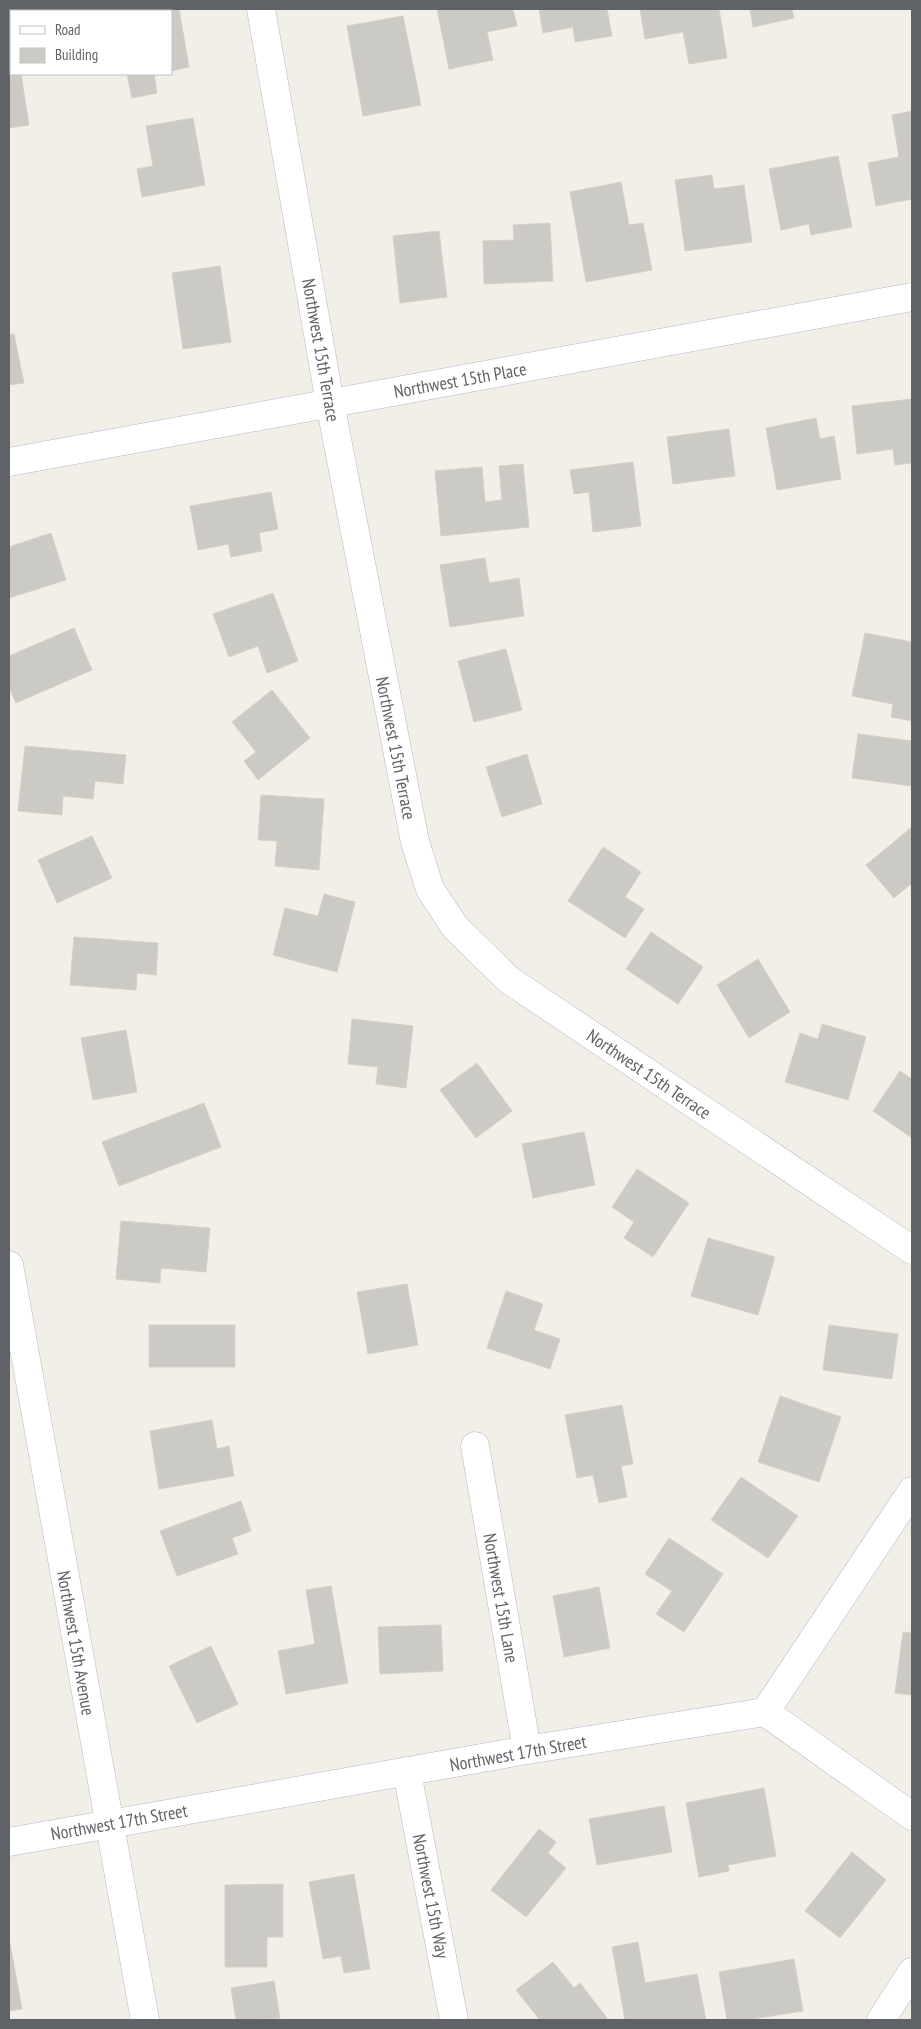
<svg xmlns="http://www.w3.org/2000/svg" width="921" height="2029" viewBox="0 0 921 2029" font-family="'PT Sans Narrow',sans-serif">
<rect width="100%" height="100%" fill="#f1efe8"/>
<path fill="#cccac5" stroke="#d6d1c6" d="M132 9H179L189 67 171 71V11H133Z
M437 9H513L517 26 487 32 493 60 449 69Z
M539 9H607L612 36 575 42 573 27 543 33Z
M640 9H719L727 58 689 64 683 32 645 39Z
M750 9H792L794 18 753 27Z
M403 16 421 105 363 116 347 26Z
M9 60H11V74H21L29 125 9 128Z
M127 74H156H154L157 93 132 98Z
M912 111V199L876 206 868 163 899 157 892 115Z
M193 118 205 185 142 197 137 169 153 166 146 126Z
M838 156 852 227 811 235 809 224 781 230 769 169Z
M712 175 714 189 744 185 752 242 685 251 675 180Z
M621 182 629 225 643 223 652 270 586 282 570 192Z
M550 223 553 281 484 284 483 241 514 240 513 225Z
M439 231 447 297 400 303 393 236Z
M220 266 231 342 183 349 172 273Z
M14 334 24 383 9 385V335Z
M912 399V463L895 465 893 449 857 454 852 406Z
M816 418 820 439 834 436 841 479 777 490 766 428Z
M729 429 735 476 673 484 667 437Z
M633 462 641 526 593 532 589 492 574 494 570 470Z
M523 464 529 527 441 536 435 471 482 467 485 502 502 500 499 466Z
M271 492 278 529 259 533 262 551 231 557 228 544 198 550 190 506Z
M51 533 66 580 9 598V547Z
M485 558 489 583 519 578 524 616 450 627 440 565Z
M273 593 298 661 267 673 258 646 229 657 213 614Z
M74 628 92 670 16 703 9 687V656Z
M865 633 912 642V721L891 717 893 704 852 696Z
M506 649 522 710 474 722 458 661Z
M272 690 310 738 258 780 244 761 256 752 232 722Z
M858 734 912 741V786L852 778Z
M25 746 126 755 123 784 95 781 93 799 63 796 62 815 18 811Z
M527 754 542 804 502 817 486 767Z
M261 795 324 799 319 870 275 866 277 841 258 840Z
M912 827V883L894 898 866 865Z
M92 836 112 878 57 903 38 860Z
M603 847 641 872 625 897 644 909 625 938 568 901Z
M324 894 355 902 337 972 273 955 285 908 318 916Z
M651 932 703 967 678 1004 626 969Z
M74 937 158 943 156 975 137 973 136 990 70 985Z
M758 959 790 1012 749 1038 717 985Z
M352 1019 413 1026 406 1088 376 1084 378 1067 348 1064Z
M822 1024 866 1037 848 1100 785 1082 800 1033 818 1039Z
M126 1030 137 1092 93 1100 81 1038Z
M477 1063 512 1111 476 1138 440 1090Z
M900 1071 912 1079V1138L873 1111Z
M204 1103 221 1147 119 1186 102 1142Z
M584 1132 595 1185 533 1198 522 1144Z
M637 1169 689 1203 653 1257 624 1238 634 1222 612 1207Z
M121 1221 210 1228 206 1272 161 1268 160 1283 116 1279Z
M708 1238 775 1257 758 1315 691 1296Z
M407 1284 418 1345 368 1354 357 1292Z
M506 1291 543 1304 534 1330 560 1339 550 1369 487 1348Z
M149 1325H235V1367H149Z
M829 1325 898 1334 892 1379 823 1370Z
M780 1396 841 1417 819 1482 758 1462Z
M622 1405 633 1464 621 1466 627 1497 599 1503 593 1475 577 1478 565 1415Z
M212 1420 217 1449 229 1446 234 1476 159 1489 150 1431Z
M741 1477 798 1516 768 1558 711 1520Z
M241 1501 251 1531 232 1538 238 1554 177 1576 160 1531Z
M669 1538 723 1574 684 1632 656 1614 672 1591 645 1574Z
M331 1586 348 1683 286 1694 278 1651 315 1644 306 1590Z
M599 1587 610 1648 564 1657 553 1596Z
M441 1625 443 1671 380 1674 378 1627Z
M903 1632 912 1633V1695L895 1693Z
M211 1646 238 1704 197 1723 169 1666Z
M764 1788 776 1856 728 1865 729 1871 699 1877 686 1803Z
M664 1806 672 1852 597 1865 589 1819Z
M539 1829 556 1842 548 1853 566 1868 526 1917 491 1890Z
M852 1852 886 1880 840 1938 805 1911Z
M354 1874 370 1969 344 1973 341 1956 323 1959 309 1882Z
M283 1884V1937H267V1967H225V1885Z
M9 1938 22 2009 9 2011Z
M638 1942 645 1983 697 1974 706 2020H625L612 1947Z
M794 1959 803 2011 746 2020H727L719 1972Z
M553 1962 574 1988 580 1983 607 2018 604 2020H540L516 1990Z
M274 1981 280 2018 236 2020 231 1988Z"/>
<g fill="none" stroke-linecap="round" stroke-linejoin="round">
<defs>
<path id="street" d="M261 9 330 403 415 842 430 889 455 927 509 980 912 1250
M9 462 912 297
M475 1446 527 1750
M765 1712 912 1816
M407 1772 454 2020
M9 1842 527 1750 765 1712 912 1491
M881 2020 912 1972"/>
<path id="secondary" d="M9 1265 145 2020"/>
</defs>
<use href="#street" stroke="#b5b8bc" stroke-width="29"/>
<use href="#secondary" stroke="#b6babf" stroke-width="29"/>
<use href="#street" stroke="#fff" stroke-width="28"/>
<use href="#secondary" stroke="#fff" stroke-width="28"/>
</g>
<g text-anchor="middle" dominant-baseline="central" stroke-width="4" stroke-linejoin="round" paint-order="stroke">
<g font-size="18" fill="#5f6368" stroke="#fff">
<text transform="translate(321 350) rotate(80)">Northwest 15th Terrace</text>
<text transform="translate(460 380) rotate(-10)">Northwest 15th Place</text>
<text transform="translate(396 748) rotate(79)">Northwest 15th Terrace</text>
<text transform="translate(649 1074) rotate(34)">Northwest 15th Terrace</text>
<text transform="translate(501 1598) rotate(80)">Northwest 15th Lane</text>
<text transform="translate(76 1643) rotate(80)">Northwest 15th Avenue</text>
<text transform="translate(518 1753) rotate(-10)">Northwest 17th Street</text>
<text transform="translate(119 1822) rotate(-10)">Northwest 17th Street</text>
<text transform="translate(431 1896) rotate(79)">Northwest 15th Way</text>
</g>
</g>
<rect width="921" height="2029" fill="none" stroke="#5f6368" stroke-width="20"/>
<rect x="10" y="10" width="162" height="65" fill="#ffffff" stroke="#bfc1c3"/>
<rect x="20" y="26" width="25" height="8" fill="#ffffff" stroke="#bfc1c3"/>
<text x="55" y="35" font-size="15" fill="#5f6368">Road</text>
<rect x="20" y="48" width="25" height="15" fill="#cccac5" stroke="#bfc1c3"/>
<text x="55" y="60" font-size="15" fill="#5f6368">Building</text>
</svg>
